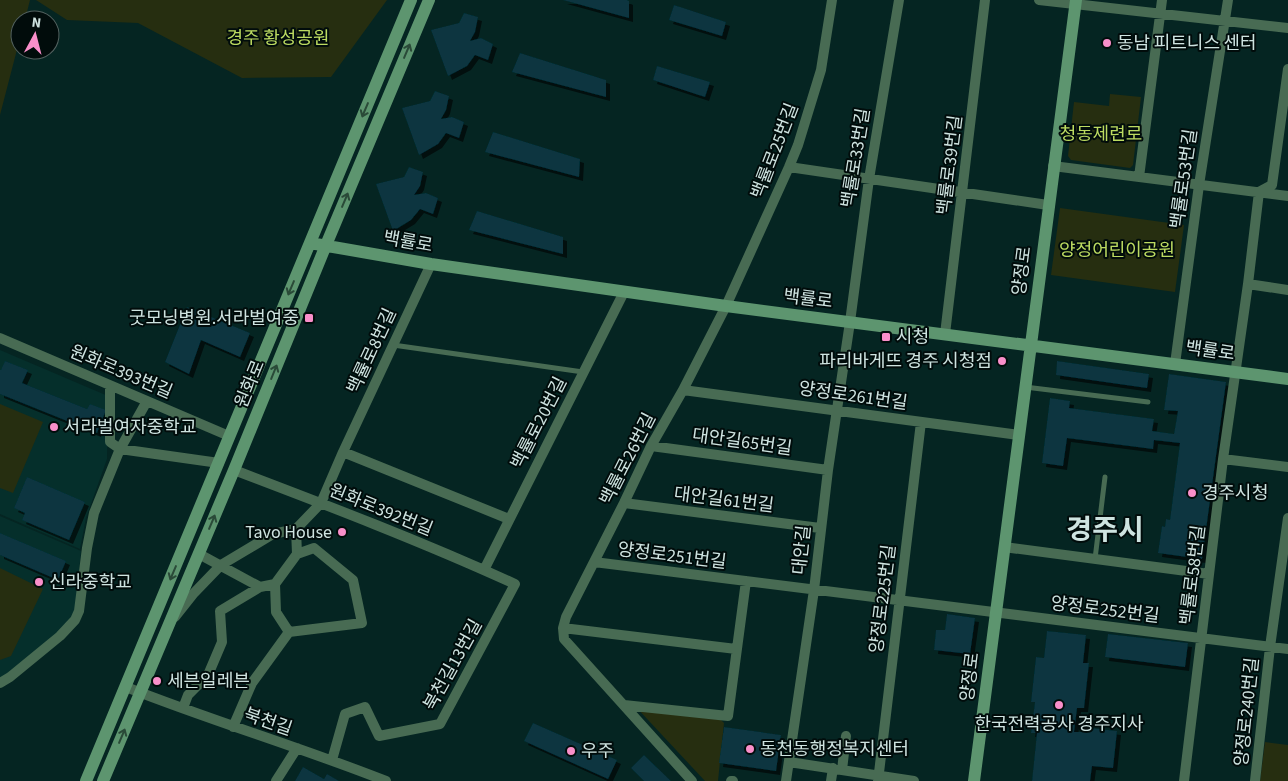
<svg xmlns="http://www.w3.org/2000/svg" width="1288" height="781" viewBox="0 0 1288 781" font-family="'Source Sans 3','Noto Sans KR',sans-serif">
<defs>
<filter id="shadow"><feDropShadow dx="4" dy="4" stdDeviation="0" flood-color="#0009"/></filter>
</defs>
<rect width="100%" height="100%" fill="#052522"/>
<path fill="#052f2b" d="M0 350 108 396 107 459 86 518 80 549 0 514Z
M0 516 81 551 75 614 62 629 0 679Z"/>
<path fill="#262e10" d="M0 0H30L25 20H20V38L0 115Z
M36 0H387L331 77 242 78 138 23 67 20Z
M1110 94 1141 97 1133 165 1130 168 1071 160 1068 156 1074 102 1109 106Z
M1060 208 1184 225 1175 292 1051 275Z
M0 404 43 422 13 493 0 488Z
M0 568 43 589 11 656 0 660Z
M635 706 720 719 724 723 718 781H705Z
M1265 742 1288 745V781H1260Z"/>
<path fill="#08343f" filter="url(#shadow)" d="M563 0H627L629 1V18Z
M674 5 726 22 722 36 669 20Z
M464 13 478 17 475 32 470 41 481 38 493 44 488 60 475 55 467 66 448 76 431 30 459 23Z
M520 53 606 80V97L512 72Z
M657 66 710 82 705 97 653 80Z
M435 91 449 96 446 110 441 119 452 117 464 122 459 138 446 133 438 144 419 155 402 108 430 101Z
M493 132 580 159 579 177 485 152Z
M409 167 423 172 420 186 414 195 426 193 438 198 433 214 420 209 411 220 393 231 376 184 404 177Z
M477 211 563 237V254L469 230Z
M187 307 250 333 240 357 201 340 189 374 165 362Z
M5 361 28 370 22 383 87 409 90 404 106 410 97 433 0 394V370H1Z
M1057 361 1149 374 1147 388 1056 375Z
M1169 374 1226 382 1202 559 1158 553 1162 526 1165 527 1166 519 1170 520 1180 443 1154 440 1153 449 1067 438 1063 466 1042 463 1050 398 1070 401 1069 408 1154 419 1152 431 1174 434 1178 411 1164 410Z
M27 477 85 502 69 540 22 520 25 513 14 508Z
M0 533 66 561 58 580 0 555Z
M947 614 975 618 970 654 934 650 936 630H945Z
M1047 631 1086 635 1083 663H1089L1084 708H1077L1074 732H1081V727L1117 731 1113 768 1092 766 1090 781H1032L1037 733H1031L1035 702H1031L1036 657 1044 658Z
M1108 634 1188 643 1185 667 1105 657Z
M533 723 617 760 608 779 524 741Z
M724 727 781 735 776 771 719 763Z
M644 755 671 781H644L631 768Z
M303 767 324 779 327 774 339 781H295Z"/>
<g fill="none" stroke-linecap="round" stroke-linejoin="round">
<path stroke="#486b53" stroke-width="5" d="M393 345 583 372
M1025 387 1148 402
M1095 559 1105 477"/>
<path stroke="#486b53" stroke-width="10" d="M1039 0 1288 28
M1053 166 1288 196
M789 167 1048 205
M1139 177 1162 0
M1248 284 1288 290
M945 334 985 0
M0 338 229 436
M1175 364 1199 185 1228 0
M110 387V442L120 449 219 463
M683 390 1019 435
M651 446 828 470
M343 452 509 519
M1223 459 1288 467
M234 470C329 506 423 542 515 584L440 724 379 736 365 707 345 714 332 760
M624 503 820 528
M296 529 321 503 343 452 431 264
M1004 547 1209 574
M199 554 260 587 275 584 297 554 296 529
M594 562 1288 649
M484 570 624 292
M175 617 194 593 221 565 273 534 296 529
M563 628 736 649
M289 632 362 623 353 580 314 548 297 554
M0 683 10 677 60 636 75 620 79 611 87 548 94 513 120 449 147 401
M126 687C212 721 300 747 386 781
M624 705 728 716 746 581
M183 708 188 695 208 675 222 642 220 611 260 587
M233 727 252 683 289 632 276 612 275 584
M789 762 914 781
M842 770 846 736
M276 781 297 748
M692 781 564 639 563 628 566 617 624 503 651 446 683 390 726 306 789 167 798 145 821 70 832 0
M731 781H733
M786 781 814 590 828 470 850 322 869 179 899 0
M831 781 833 768
M878 781 921 422
M1184 781 1223 459 1248 284 1259 192 1272 185 1288 69
M1255 781 1270 647 1288 518"/>
<path stroke="#5d956f" stroke-width="12" d="M310 243 431 264 726 306 1288 379
M86 781 411 0
M103 781 234 470 326 245 429 0
M974 781 1076 0"/>
</g>
<defs><path id="oneway-shaft" d="M-6 0H5M1.5-3L5.5 0L1.5 3" fill="none" stroke-width="1.6" stroke-linecap="round" stroke-linejoin="round" transform="scale(1.25)"/></defs>
<g stroke="#2a4a38">
<use href="#oneway-shaft" transform="translate(407 51) rotate(-67)"/>
<use href="#oneway-shaft" transform="translate(365 110) rotate(113)"/>
<use href="#oneway-shaft" transform="translate(345 200) rotate(-67)"/>
<use href="#oneway-shaft" transform="translate(291 288) rotate(113)"/>
<use href="#oneway-shaft" transform="translate(274 372) rotate(-68)"/>
<use href="#oneway-shaft" transform="translate(212 522) rotate(-67)"/>
<use href="#oneway-shaft" transform="translate(173 573) rotate(113)"/>
<use href="#oneway-shaft" transform="translate(122 736) rotate(-67)"/>
</g>
<g fill="#f98fca" stroke="#010c0b" stroke-width="2">
<circle cx="1107" cy="43" r="5"/>
<rect x="304" y="313" width="10" height="10" rx="2.5"/>
<rect x="881" y="332" width="10" height="10" rx="2.5"/>
<circle cx="1002" cy="361" r="5"/>
<circle cx="54" cy="427" r="5"/>
<circle cx="1192" cy="493" r="5"/>
<circle cx="342" cy="532" r="5"/>
<circle cx="39" cy="582" r="5"/>
<circle cx="157" cy="681" r="5"/>
<circle cx="1059" cy="705" r="5"/>
<circle cx="750" cy="749" r="5"/>
<circle cx="571" cy="751" r="5"/>
</g>
<g text-anchor="middle" dominant-baseline="central" stroke-width="4" stroke-linejoin="round" paint-order="stroke">
<g font-size="18" fill="#bcdb61" stroke="#010c0b">
<text x="278" y="38">경주 황성공원</text>
<text x="1101" y="134">청동제련로</text>
<text x="1117" y="250">양정어린이공원</text>
</g>
<g font-size="18" fill="#cee3e0" stroke="#010c0b" text-anchor="start">
<text x="1117" y="43">동남 피트니스 센터</text>
<text x="299" y="318" text-anchor="end">굿모닝병원.서라벌여중</text>
<text x="896" y="337">시청</text>
<text x="992" y="361" text-anchor="end">파리바게뜨 경주 시청점</text>
<text x="64" y="427">서라벌여자중학교</text>
<text x="1202" y="493">경주시청</text>
<text x="332" y="532" text-anchor="end">Tavo House</text>
<text x="49" y="582">신라중학교</text>
<text x="167" y="681">세븐일레븐</text>
<text x="1059" y="724" text-anchor="middle">한국전력공사 경주지사</text>
<text x="760" y="749">동천동행정복지센터</text>
<text x="581" y="751">우주</text>
</g>
<g font-size="18" fill="#cee3e0" stroke="#010c0b">
<text transform="translate(775 151) rotate(-69)">백률로25번길</text>
<text transform="translate(856 158) rotate(-81)">백률로33번길</text>
<text transform="translate(950 165) rotate(-83)">백률로39번길</text>
<text transform="translate(1184 179) rotate(-82)">백률로53번길</text>
<text transform="translate(408 242) rotate(10)">백률로</text>
<text transform="translate(1022 271) rotate(-83)">양정로</text>
<text transform="translate(808 299) rotate(7)">백률로</text>
<text transform="translate(372 351) rotate(-65)">백률로8번길</text>
<text transform="translate(1210 351) rotate(8)">백률로</text>
<text transform="translate(121 372) rotate(23)">원화로393번길</text>
<text transform="translate(250 384) rotate(-68)">원화로</text>
<text transform="translate(853 396) rotate(8)">양정로261번길</text>
<text transform="translate(539 423) rotate(-63)">백률로20번길</text>
<text transform="translate(742 442) rotate(8)">대안길65번길</text>
<text transform="translate(628 459) rotate(-63)">백률로26번길</text>
<text transform="translate(724 500) rotate(7)">대안길61번길</text>
<text transform="translate(381 510) rotate(22)">원화로392번길</text>
<text transform="translate(802 550) rotate(-84)">대안길</text>
<text transform="translate(672 556) rotate(7)">양정로251번길</text>
<text transform="translate(1193 575) rotate(-83)">백률로58번길</text>
<text transform="translate(883 599) rotate(-83)">양정로225번길</text>
<text transform="translate(1105 610) rotate(7)">양정로252번길</text>
<text transform="translate(453 665) rotate(-61)">북천길13번길</text>
<text transform="translate(970 677) rotate(-83)">양정로</text>
<text transform="translate(1247 712) rotate(-84)">양정로240번길</text>
<text transform="translate(268 722) rotate(19)">북천길</text>
</g>
<g font-size="28" font-weight="bold" fill="#cee3e0" stroke="#010c0b">
<text x="1105" y="530">경주시</text>
</g>
</g>
<g transform="translate(35 35) rotate(7)"><circle r="24" fill="#010c0b" stroke="#536260"/>
<path d="M0-4L9 19L0 12L-9 19Z" fill="#f98fca"/>
<text y="-8" font-size="14" font-weight="bold" text-anchor="middle" fill="#cee3e0">N</text>
</g>
</svg>
